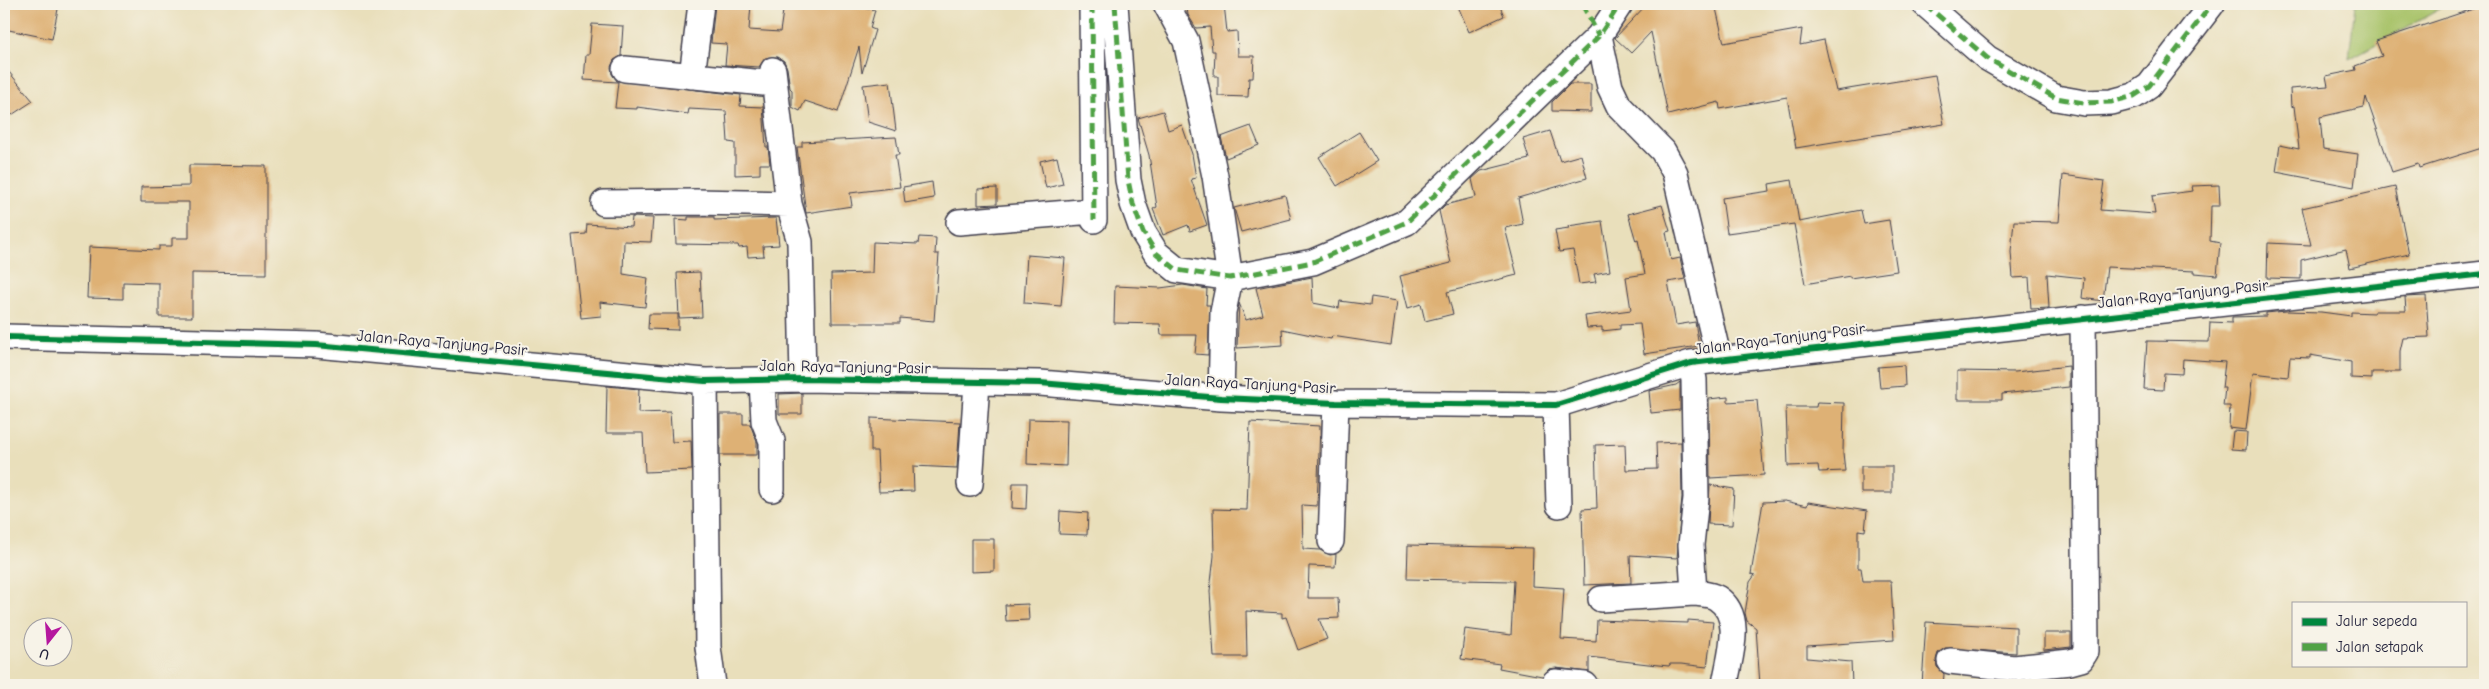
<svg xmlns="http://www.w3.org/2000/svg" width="2489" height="689" viewBox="0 0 2489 689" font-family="'Comic Neue',sans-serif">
<rect width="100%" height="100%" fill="#f7f3e8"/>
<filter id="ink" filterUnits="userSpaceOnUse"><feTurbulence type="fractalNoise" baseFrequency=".02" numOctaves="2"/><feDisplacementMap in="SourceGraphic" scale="10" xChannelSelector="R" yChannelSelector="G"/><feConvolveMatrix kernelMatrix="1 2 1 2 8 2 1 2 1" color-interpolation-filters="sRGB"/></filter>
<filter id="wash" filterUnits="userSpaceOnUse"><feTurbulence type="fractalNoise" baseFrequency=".0096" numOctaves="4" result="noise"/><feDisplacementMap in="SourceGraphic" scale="20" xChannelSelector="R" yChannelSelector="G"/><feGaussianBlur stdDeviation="1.12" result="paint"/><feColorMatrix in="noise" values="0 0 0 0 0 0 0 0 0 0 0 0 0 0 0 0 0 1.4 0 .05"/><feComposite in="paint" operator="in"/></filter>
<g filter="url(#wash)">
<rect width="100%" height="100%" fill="#e9dfbb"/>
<path fill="#a7c268" stroke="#647252" d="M2355 4H2449L2349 59Z"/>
<g id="blocks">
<path fill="#deb174" d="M4 4H59L52 39 4 29Z
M715 4H751L749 30 780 32 784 4H838L875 10 870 28 875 30 862 73 859 47 838 112 805 101 800 111 792 107V90L790 88 787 68 784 61 778 57 765 58 759 67 725 65 727 44 711 43Z
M1224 4 1227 32 1237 31 1238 56H1254L1253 78H1249L1248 97 1218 96V76H1214L1215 51H1212L1210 27 1196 28 1188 15 1187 8Z
M1457 4H1499L1504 16 1469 32Z
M1647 4H1715L1724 43 1802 29 1800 45 1824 40 1836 91 1935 75 1944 124 1796 148 1787 97 1720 109 1719 102 1668 115 1651 32 1631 53 1615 38Z
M2485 5V147L2419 168 2418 164 2392 172 2366 97 2364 107 2320 117 2323 149 2358 154 2354 187 2276 172 2280 145 2299 149 2294 106 2291 107 2290 89 2328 86 2326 76 2356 70 2355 66 2382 56 2376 41Z
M592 24 623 26 621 56 614 60 611 67 612 74 617 81 741 95 740 106 763 107 766 147H768L770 164H760V174L735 175V143L728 142 726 111 689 109 688 114 637 107V109L615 108 618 82 584 80 586 55H589Z
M4 66 33 101 4 120Z
M890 82 896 131 868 122 863 85Z
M1570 84H1591V112L1552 111V102Z
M1163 111 1168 130 1182 125 1192 154 1196 178 1191 179 1207 225 1190 231 1188 225 1163 235 1153 209 1157 207 1149 155 1138 118Z
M1251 126 1259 145 1226 158 1221 137Z
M1550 131 1560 161 1581 155 1587 178 1518 198 1523 224 1505 228 1517 275 1447 292 1453 314 1425 321 1421 304 1408 308 1400 276 1451 263 1439 211 1445 205 1476 197 1472 179 1481 171 1529 159 1523 139Z
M1359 132 1377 161 1337 186 1319 157Z
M896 137 899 155H895L900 187 850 193 852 206 806 213 797 147H802V142Z
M1057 157 1063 184 1046 188 1040 161Z
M189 165 266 166V274L192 273V317H159V283L123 282V299L87 298 89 247 159 250V246H172V238H189V202H141V187L189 186Z
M2063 175 2104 181 2100 210 2155 214 2152 196 2193 191 2192 186 2219 185 2220 206H2211L2210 241 2220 243 2217 275 2195 273V271L2107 267 2103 301 2082 298 2084 278 2047 274 2049 308 2031 309 2029 277 2013 278 2011 252 2014 221 2059 222Z
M1792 180 1799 222 1861 210 1864 224 1889 220 1897 271 1850 278V276L1805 284 1794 224 1727 233 1722 198 1770 191 1769 184Z
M932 182 934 198 905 203 903 187Z
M2395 187 2409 254 2350 268 2346 249 2301 260V279L2267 278 2268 243 2311 245 2302 208Z
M997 188V204L978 205V189Z
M1285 195 1291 219 1241 232 1234 208Z
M1662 205 1670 231 1666 232 1671 260 1680 258 1685 279 1668 282 1676 325 1695 322 1699 346 1644 354 1640 324 1620 325V329L1602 331V327L1587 328 1585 316 1631 310 1626 277 1645 274 1638 240 1636 241 1628 214Z
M632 217 653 218 651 242 624 241 623 274 648 278 645 307 600 302 601 316 581 318 572 235 586 234 587 224 631 227Z
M688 217H714V220L776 218 779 245 763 246 764 256 748 257 747 247 739 248 738 245 676 244 675 219 688 220Z
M1602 221 1610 271 1594 274 1596 282 1579 284 1573 250 1559 252 1555 230 1569 228 1568 226Z
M919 237 936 238 935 254H939L934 321 900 318V323H832L831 274 872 273 873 242 918 244Z
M1027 255 1065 258 1061 306 1024 303Z
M700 272 702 317 679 318 677 273Z
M1312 277 1313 303 1339 308 1340 301 1370 305 1371 297 1397 301 1391 345 1332 336 1331 339 1282 329 1283 345 1237 348 1239 303 1246 320 1263 315 1256 288Z
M1183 285 1207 289 1206 305H1210L1208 355 1195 354 1197 335H1161L1160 324 1114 323 1115 286 1160 288Z
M2426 296 2429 337 2403 338 2400 351V372H2372V379L2351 378V362L2310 355V358L2290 357 2288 377 2253 373 2246 430 2229 428 2230 406H2223L2225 388H2222L2225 362 2183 359 2182 374 2164 373 2163 390 2144 389 2147 341 2209 342 2210 322 2232 323V317L2266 316V313L2286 311 2321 312 2351 316V312L2374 313V311H2406L2405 297Z
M649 314H678V330L648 329Z
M1904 365 1905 386 1880 388 1878 367Z
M2069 366V387L2002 394V400H1957V371L2015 372Z
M1680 382V410L1651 413 1649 391 1676 385Z
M607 386 639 389 638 413 670 412 672 442 691 441 692 470 645 472 643 433H606Z
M802 393V414H779V394Z
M1728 397V402L1757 400 1764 475 1710 478 1709 399Z
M1817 402 1844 403 1843 453 1845 471 1819 472 1818 465 1788 466 1786 407H1816Z
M720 414H743V424H750L757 442V455H720Z
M871 418 960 422 957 468 913 466 914 491 879 492 877 451H871Z
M1028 419 1067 420 1066 466 1027 464Z
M1250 422 1320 426 1317 506 1302 505 1303 549 1320 550 1330 555 1336 554 1335 567 1309 566 1308 598H1338L1339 618 1319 619 1327 639 1298 650 1286 617 1282 618V613L1246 611 1247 657H1214L1210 591 1214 556 1213 509 1247 510Z
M2233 431 2247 432 2246 450 2231 449Z
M1681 442 1682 497 1677 558 1630 555 1631 583 1584 585 1582 509 1597 508 1595 445 1625 444 1626 470 1657 469 1656 443Z
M1861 466H1892V493H1861Z
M1013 483H1027L1026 509 1012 508Z
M1710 485 1734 489 1732 525 1708 524Z
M1785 501 1807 506 1808 502 1867 511 1865 531 1858 530V568H1861L1863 581H1891L1894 640 1807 646V658L1851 662 1852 684 1760 685 1756 628 1747 621 1745 613 1750 582 1755 575 1751 574 1763 502Z
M1060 511 1088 513 1087 535 1059 534Z
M971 539H994V571L971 572Z
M1408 545 1533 548 1532 586 1564 588 1561 639 1596 641 1597 620 1688 623V620L1713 622 1707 667 1681 664H1670L1669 666 1648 664 1589 657V672L1556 668 1549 669 1542 676 1499 668 1500 664 1461 659 1465 629 1511 635 1514 581 1407 579Z
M1028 604 1029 620 1006 621 1005 605Z
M1926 622 2016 627V653L1945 648 1938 653 1936 660 1937 667 1944 674 1943 685H1922Z
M2044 633H2071V647L2044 650Z"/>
</g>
</g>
<g filter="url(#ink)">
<use href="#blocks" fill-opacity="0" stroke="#403e4e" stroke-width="1"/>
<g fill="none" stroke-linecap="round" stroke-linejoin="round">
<defs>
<path id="minor" d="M1092 4 1094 220
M1115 4 1128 180 1133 204 1143 232 1156 253 1177 270 1230 278 1313 262 1407 222 1599 36 1620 4
M1166 4 1186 41 1215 176 1230 278 1223 312 1221 398
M1925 4 1987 58 2056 98 2084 103 2111 102 2134 96 2149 86 2212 4
M1599 36 1610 87 1619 106 1663 151 1675 173 1719 360
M625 69 774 84
M773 70 789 204 800 242 803 379
M692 76 701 4
M604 203 696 202 789 204
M959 222 1093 211
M4 337 316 345 705 381 803 379 1040 383 1221 398 1336 403 1556 405 1691 363 2485 274
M1691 363 1694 380 1696 498 1691 545 1694 593C1701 594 1711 594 1717 598 1745 616 1729 658 1725 684
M762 380 764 421 772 441V489
M705 381 708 647 713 685
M1556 405 1559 505
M970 484 977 383
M1331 541 1336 403
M1601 599 1694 593
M1950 661 2014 668 2070 662 2081 659 2086 651 2083 318
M1555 682 1585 685"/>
</defs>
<use href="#minor" stroke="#403e4e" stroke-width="28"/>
<use href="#minor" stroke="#fff" stroke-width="25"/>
<path stroke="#50a245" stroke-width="5" stroke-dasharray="10 5" stroke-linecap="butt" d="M1092 4 1094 220
M1115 4 1128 180 1133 204 1143 232 1156 253 1177 270 1230 278 1313 262 1407 222 1599 36 1620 4
M1582 4 1599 36
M1925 4 1987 58 2056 98 2084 103 2111 102 2134 96 2149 86 2212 4"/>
<defs>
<path id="cycleway" d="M4 337 316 345 705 381 803 379 1040 383 1221 398 1336 403 1556 405 1691 363 2485 274"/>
</defs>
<use href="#cycleway" stroke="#f7f3e8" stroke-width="9"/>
<use href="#cycleway" stroke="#00873e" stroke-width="6"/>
</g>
</g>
<g text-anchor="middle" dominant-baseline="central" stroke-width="4" stroke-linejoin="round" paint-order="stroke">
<g font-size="16" fill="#22223b" stroke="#f7f3e8">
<text transform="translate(2183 294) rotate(-6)">Jalan Raya Tanjung Pasir</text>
<text transform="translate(1780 339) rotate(-7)">Jalan Raya Tanjung Pasir</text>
<text transform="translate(442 343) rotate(5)">Jalan Raya Tanjung Pasir</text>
<text transform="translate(845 367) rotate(1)">Jalan Raya Tanjung Pasir</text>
<text transform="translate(1250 384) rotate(3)">Jalan Raya Tanjung Pasir</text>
</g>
</g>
<rect width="2489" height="689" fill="none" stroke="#f7f3e8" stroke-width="20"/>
<rect x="2292" y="602" width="175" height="65" fill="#f7f3e8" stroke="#a29fa3"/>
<rect x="2302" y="618" width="25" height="8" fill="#00873e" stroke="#a29fa3"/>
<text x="2336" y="626" font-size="15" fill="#22223b">Jalur sepeda</text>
<rect x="2302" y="643" width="25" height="8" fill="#50a245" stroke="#a29fa3"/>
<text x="2336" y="652" font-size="15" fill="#22223b">Jalan setapak</text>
<g transform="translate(48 642) rotate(197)"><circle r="24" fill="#f7f3e8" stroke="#a29fa3"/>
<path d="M0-4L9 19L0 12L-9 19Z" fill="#b5179e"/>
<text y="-8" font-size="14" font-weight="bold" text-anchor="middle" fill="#22223b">U</text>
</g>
</svg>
